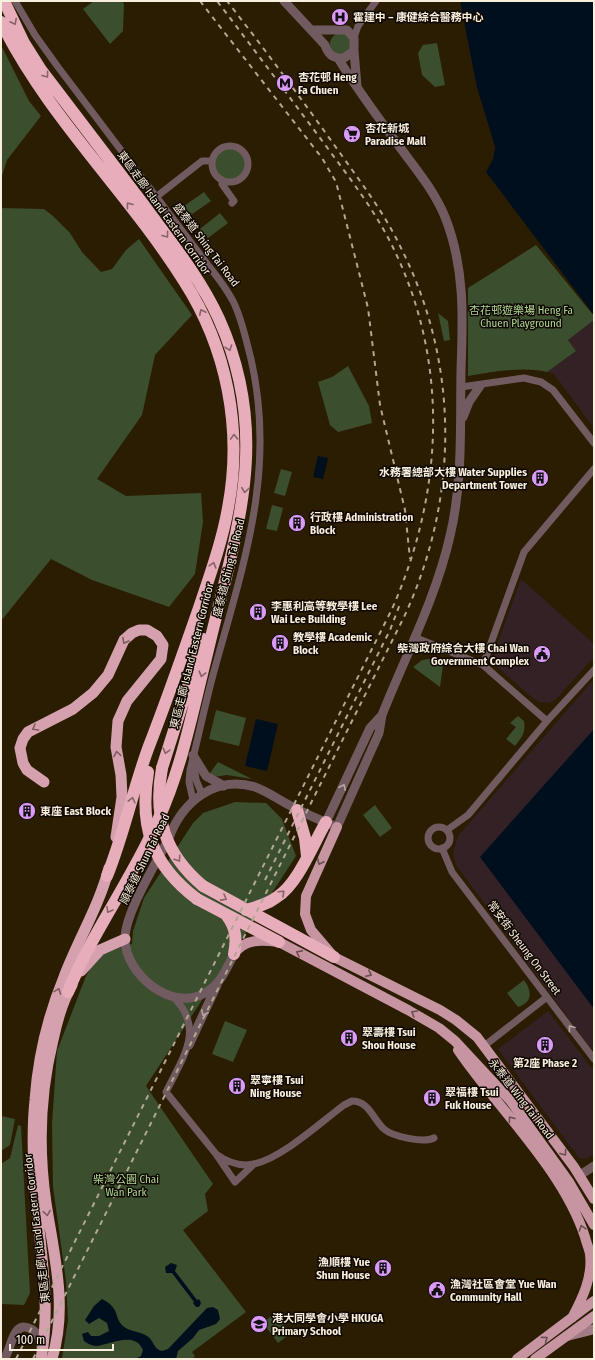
<svg xmlns="http://www.w3.org/2000/svg" width="595" height="1360" viewBox="0 0 595 1360" font-family="'Fira Sans Condensed','Noto Sans TC',sans-serif">
<rect width="100%" height="100%" fill="#2b1d02"/>
<path fill="#342125" d="M594 320V428L554 374 547 372 576 351 568 340Z
M521 579 594 644V657L556 699 549 703 539 702 529 695 496 666 494 662V653Z
M594 679V1053L456 865 453 853 458 836Z
M548 1011 594 1071V1154L587 1159 579 1158 498 1049Z"/>
<path fill="#3b4e2d" d="M94 1H122L124 4 123 31 110 44 83 9Z
M330 44a11 11 0 1 1 22 0a11 11 0 1 1-22 0Z
M437 43 445 85 435 87 422 75 418 53 423 45Z
M1 45 29 101 41 116 7 160 1 179Z
M214 164a16 16 0 1 1 32 0a16 16 0 1 1-32 0Z
M204 192 211 201 191 215 184 206Z
M1 208 44 209 53 216 70 233 82 252 101 272 112 269 126 250 139 239 192 315 155 355 142 415 97 479 126 496 201 493 203 522 195 574 169 607 92 580 51 559 1 621Z
M220 213 228 223 208 238 200 229Z
M536 245 594 316V320L568 340 576 351 547 372C521 366 494 372 468 376V288Z
M438 313 448 321 450 340 444 341Z
M348 366 369 406 372 423 338 432 330 425 318 382 332 377Z
M281 469 292 472 285 496 274 493Z
M272 505 283 508 277 531 266 529Z
M429 659 443 665 440 687 413 667 422 660Z
M216 710 246 718 239 746 209 739Z
M518 716 524 721C526 733 522 737 515 746L506 739 516 727 510 723Z
M218 762 252 779 227 775 214 777 210 773Z
M235 802 266 803 282 819 296 856 146 1086 213 1184 205 1194 208 1211 183 1230 246 1312 192 1352 195 1356 192 1359H62L68 1320 66 1281 53 1187 52 1124 57 1051 86 976 99 954 132 944 133 931 144 898 193 823 203 813Z
M375 805 392 828 380 837 363 815Z
M524 980C532 991 533 1002 518 1007L507 993Z
M225 1021 247 1030 233 1062 212 1054Z
M1 1116 15 1119 10 1145 1 1151Z
M18 1125 21 1126 30 1293 24 1305 1 1304V1164L10 1158Z
M275 1313 291 1333 278 1343 263 1323Z"/>
<path fill="#000f1e" d="M458 1H594V315L486 172 493 159 495 147 477 88Z
M318 456 328 458 323 479 313 477Z
M256 719 278 724 267 771 245 766Z
M594 729V1009L480 857Z
M171 1263 177 1265 175 1271 197 1300 199 1299 201 1303 199 1307H196L193 1303 194 1302 172 1273H166L165 1267Z
M102 1299C121 1309 113 1316 123 1326 130 1332 140 1331 147 1336 154 1340 153 1349 162 1351L168 1349 207 1308 213 1307 218 1310 220 1319 216 1324 199 1330 193 1338 178 1351 176 1359H135L141 1356 143 1350C135 1330 109 1345 96 1346 92 1346 87 1343 84 1341L82 1334 88 1332 91 1336H99L109 1331 107 1323 99 1318 89 1324 85 1320 94 1306Z"/>
<path fill="#2b1d02" d="M456 1H460L477 88 495 147 493 159 486 169 484 168 493 154V147L475 88Z"/>
<g fill="none" stroke-linecap="round" stroke-linejoin="round">
<path stroke="#725b60" stroke-width="7" d="M15 1 35 35 58 67 211 269C219 279 227 290 233 301 242 319 246 340 251 359 276 468 245 560 216 664 206 699 199 735 190 770L189 782 193 800
M354 38 358 26 376 1
M212 164a18 18 0 1 1 36 0a18 18 0 1 1-36 0Z
M222 180V184L234 201 232 203
M156 197 202 161H212
M461 387 524 378 541 382 553 390 594 443
M414 637 483 665 547 721
M483 665 524 552 594 469
M194 761 196 780 202 794
M428 838a11 11 0 1 1 22 0a11 11 0 1 1-22 0Z
M447 830 468 815 547 721 594 670
M442 848 452 872 594 1059
M173 997C206 1028 182 1059 166 1092L216 1154 235 1182 254 1164
M484 1046 547 997
M216 1154C227 1162 240 1167 254 1164 282 1158 320 1123 344 1105L352 1101C369 1101 373 1119 384 1129 393 1137 424 1143 434 1138"/>
<path stroke="#725b60" stroke-width="9" d="M284 1 325 45C328 55 334 59 344 58L354 51V38L347 30H311
M354 51 357 86
M463 417 469 402 480 386
M193 755 206 776 224 786
M326 822 370 728 382 715
M234 954C226 969 220 986 203 994 170 1011 126 974 125 940 124 914 157 862 169 838 182 802 215 775 255 787 269 792 282 802 295 808 309 816 323 821 337 827L379 733 382 715C405 657 436 598 450 536 463 482 460 426 461 370 463 318 465 267 445 217 434 190 415 168 399 146 378 117 356 88 338 58
M189 1045 217 985
M580 1175 594 1166
M4 1359C12 1349 12 1319 31 1329 39 1333 40 1340 41 1348"/>
<path stroke="#a17c84" stroke-width="10" d="M567 1336 594 1329"/>
<path stroke="#c695a1" stroke-width="10" d="M337 827 306 896 305 914 311 930 334 957 440 1010 456 1020 477 1037 574 1167 594 1199
M234 954C245 938 262 940 279 942L408 1010 439 1028 455 1041 510 1100 569 1182 594 1225
M458 1050C498 1109 563 1169 585 1237 586 1242 589 1248 590 1254 593 1277 582 1299 572 1318
M517 1359 594 1301
M535 1359 594 1316"/>
<path stroke="#d6a1ae" stroke-width="11" d="M44 782 27 770 23 763 20 748 23 739 28 732 73 709 93 693 108 675 124 640 132 633 139 630H147L157 636 163 645 161 659 127 701 118 721 116 747 121 775 122 797 116 837
M81 971 100 950 125 939
M41 1359C48 1322 45 1285 41 1248 36 1198 30 1149 35 1100 38 1058 48 1016 64 977 78 940 99 906 109 868
M52 1359C68 1307 54 1255 46 1203 38 1148 40 1093 53 1040 57 1021 62 1002 72 985"/>
<path stroke="#e7adba" stroke-width="12" d="M4 1 24 43 41 70C75 114 109 159 143 204 170 241 200 277 219 319 273 439 235 534 207 654 193 709 182 768 158 820 132 880 92 932 68 992
M1 22C48 117 128 192 184 281 227 348 243 429 228 508 222 542 210 575 199 608 183 654 167 700 149 746 133 789 124 834 107 876
M162 768 203 639
M297 810 305 838 307 856
M203 886 334 957
M197 899 279 942
M246 910C257 907 268 904 277 897 298 884 313 844 326 822
M227 916C236 928 237 939 234 954"/>
<path stroke="#b2a793" stroke-width="2" stroke-dasharray="5 5" stroke-linecap="butt" d="M200 1 322 158 336 182 368 308 380 405 405 510 410 559
M265 880 390 630 400 604
M16 1359 392 609C446 487 450 351 385 232 367 200 345 172 323 142 288 95 253 48 217 1
M33 1359 404 617C459 499 460 365 401 248 385 214 362 184 340 153 303 101 266 51 227 1"/>
<path stroke="#e7adba" stroke-width="12" d="M162 768C153 817 165 854 203 886
M148 772C139 827 152 865 197 899"/>
</g>
<defs><path id="oneway-chevron" d="M-2-3.5L2.5 0L-2 3.5" fill="none" stroke-width="1.6" stroke-linecap="round" stroke-linejoin="round"/></defs>
<g stroke="#866367">
<use href="#oneway-chevron" transform="translate(14 22) rotate(63)"/>
<use href="#oneway-chevron" transform="translate(46 75) rotate(53)"/>
<use href="#oneway-chevron" transform="translate(129 205) rotate(-127)"/>
<use href="#oneway-chevron" transform="translate(166 235) rotate(53)"/>
<use href="#oneway-chevron" transform="translate(202 312) rotate(-116)"/>
<use href="#oneway-chevron" transform="translate(229 348) rotate(71)"/>
<use href="#oneway-chevron" transform="translate(234 437) rotate(-92)"/>
<use href="#oneway-chevron" transform="translate(245 490) rotate(97)"/>
<use href="#oneway-chevron" transform="translate(213 565) rotate(-73)"/>
<use href="#oneway-chevron" transform="translate(202 674) rotate(105)"/>
<use href="#oneway-chevron" transform="translate(166 751) rotate(106)"/>
<use href="#oneway-chevron" transform="translate(132 800) rotate(-76)"/>
<use href="#oneway-chevron" transform="translate(178 859) rotate(56)"/>
<use href="#oneway-chevron" transform="translate(282 893) rotate(-43)"/>
<use href="#oneway-chevron" transform="translate(224 898) rotate(29)"/>
<use href="#oneway-chevron" transform="translate(109 910) rotate(120)"/>
</g>
<g stroke="#7c5c60">
<use href="#oneway-chevron" transform="translate(125 641) rotate(120)"/>
<use href="#oneway-chevron" transform="translate(35 728) rotate(150)"/>
<use href="#oneway-chevron" transform="translate(117 754) rotate(-99)"/>
<use href="#oneway-chevron" transform="translate(58 991) rotate(-70)"/>
<use href="#oneway-chevron" transform="translate(47 1213) rotate(81)"/>
</g>
<g stroke="#b6a5a0">
<use href="#oneway-chevron" transform="translate(343 787) rotate(-65)"/>
<use href="#oneway-chevron" transform="translate(204 1013) rotate(115)"/>
<use href="#oneway-chevron" transform="translate(571 1028) rotate(-127)"/>
</g>
<g stroke="#6a4e51">
<use href="#oneway-chevron" transform="translate(320 862) rotate(116)"/>
<use href="#oneway-chevron" transform="translate(299 953) rotate(-152)"/>
<use href="#oneway-chevron" transform="translate(369 974) rotate(27)"/>
<use href="#oneway-chevron" transform="translate(414 1013) rotate(-149)"/>
<use href="#oneway-chevron" transform="translate(511 1119) rotate(-127)"/>
<use href="#oneway-chevron" transform="translate(564 1153) rotate(54)"/>
<use href="#oneway-chevron" transform="translate(582 1228) rotate(-108)"/>
<use href="#oneway-chevron" transform="translate(545 1339) rotate(-36)"/>
</g>
<defs>
<symbol id="hospital-disc" viewBox="-11 -11 22 22"><circle r="9.5" fill="#da9af7" stroke="#0f0801"/><path d="M-5-5h3v3.5h4V-5h3V5h-3V1.5h-4V5h-3Z" fill="#111"/></symbol>
<symbol id="metro-disc" viewBox="-11 -11 22 22"><circle r="9.5" fill="#da9af7" stroke="#0f0801"/><path d="M-5.5 5V-5H-3L0 0L3-5H5.5V5H3V-.5L0 4L-3-.5V5Z" fill="#111"/></symbol>
<symbol id="supermarket-disc" viewBox="-11 -11 22 22"><circle r="9.5" fill="#da9af7" stroke="#0f0801"/><path d="M-6-5.5h2.5l.6 2H6L4.5 2H-2.5L-4.4-4H-6ZM-1.5 3.2a1.3 1.3 0 1 0 .1 0ZM3 3.2a1.3 1.3 0 1 0 .1 0Z" fill="#111"/></symbol>
<symbol id="building-disc" viewBox="-11 -11 22 22"><circle r="9.5" fill="#da9af7" stroke="#0f0801"/><path d="M-4-6H4V6H1V3H-1V6H-4ZM-2.5-4.3h1.7v1.8h-1.7ZM.8-4.3h1.7v1.8H.8ZM-2.5-1h1.7V.8h-1.7ZM.8-1h1.7V.8H.8Z" fill="#111"/></symbol>
<symbol id="civic-disc" viewBox="-11 -11 22 22"><circle r="9.5" fill="#da9af7" stroke="#0f0801"/><path d="M-.6-6.5H3V-4.5H.6V-3L4-1V1h2V6H-6V1h2V-1L-.6-3ZM-1.2 2.5V6h2.4V2.5Z" fill="#111"/></symbol>
<symbol id="school-disc" viewBox="-11 -11 22 22"><circle r="9.5" fill="#da9af7" stroke="#0f0801"/><path d="M0-5L7-2L0 1L-7-2ZM-4 1L0 2.5L4 1V4Q0 6-4 4Z" fill="#111"/></symbol>
</defs>
<g fill-rule="evenodd">
<use href="#hospital-disc" x="330" y="7" width="20" height="20"/>
<use href="#metro-disc" x="275" y="73" width="20" height="20"/>
<use href="#supermarket-disc" x="342" y="124" width="20" height="20"/>
<use href="#building-disc" x="530" y="468" width="20" height="20"/>
<use href="#building-disc" x="287" y="513" width="20" height="20"/>
<use href="#building-disc" x="248" y="602" width="20" height="20"/>
<use href="#building-disc" x="270" y="633" width="20" height="20"/>
<use href="#civic-disc" x="532" y="644" width="20" height="20"/>
<use href="#building-disc" x="17" y="801" width="20" height="20"/>
<use href="#building-disc" x="339" y="1028" width="20" height="20"/>
<use href="#building-disc" x="535" y="1035" width="20" height="20"/>
<use href="#building-disc" x="227" y="1076" width="20" height="20"/>
<use href="#building-disc" x="422" y="1088" width="20" height="20"/>
<use href="#building-disc" x="373" y="1258" width="20" height="20"/>
<use href="#civic-disc" x="427" y="1280" width="20" height="20"/>
<use href="#school-disc" x="249" y="1314" width="20" height="20"/>
</g>
<g text-anchor="middle" dominant-baseline="central" stroke-width="3" stroke-linejoin="round" paint-order="stroke">
<g font-size="11" font-weight="bold" fill="#f9efdf" stroke="#0f0801" text-anchor="start">
<text x="353" y="17">霍建中 – 康健綜合醫務中心</text>
<text x="298" y="77">杏花邨 Heng<tspan x="298" dy="13">Fa Chuen</tspan></text>
<text x="365" y="128">杏花新城<tspan x="365" dy="13">Paradise Mall</tspan></text>
<text x="527" y="472" text-anchor="end">水務署總部大樓 Water Supplies<tspan x="527" dy="13">Department Tower</tspan></text>
<text x="310" y="517">行政樓 Administration<tspan x="310" dy="13">Block</tspan></text>
<text x="271" y="606">李惠利高等教學樓 Lee<tspan x="271" dy="13">Wai Lee Building</tspan></text>
<text x="293" y="637">教學樓 Academic<tspan x="293" dy="13">Block</tspan></text>
<text x="529" y="648" text-anchor="end">柴灣政府綜合大樓 Chai Wan<tspan x="529" dy="13">Government Complex</tspan></text>
<text x="40" y="811">東座 East Block</text>
<text x="362" y="1032">翠壽樓 Tsui<tspan x="362" dy="13">Shou House</tspan></text>
<text x="545" y="1063" text-anchor="middle">第2座 Phase 2</text>
<text x="250" y="1080">翠寧樓 Tsui<tspan x="250" dy="13">Ning House</tspan></text>
<text x="445" y="1092">翠福樓 Tsui<tspan x="445" dy="13">Fuk House</tspan></text>
<text x="370" y="1262" text-anchor="end">漁順樓 Yue<tspan x="370" dy="13">Shun House</tspan></text>
<text x="450" y="1284">漁灣社區會堂 Yue Wan<tspan x="450" dy="13">Community Hall</tspan></text>
<text x="272" y="1318">港大同學會小學 HKUGA<tspan x="272" dy="13">Primary School</tspan></text>
</g>
<g font-size="11" fill="#f9efdf" stroke="#0f0801">
<text transform="translate(164 213) rotate(54)">東區走廊 Island Eastern Corridor</text>
<text transform="translate(206 245) rotate(53)">盛泰道 Shing Tai Road</text>
<text transform="translate(229 568) rotate(-76)">盛泰道 Shing Tai Road</text>
<text transform="translate(192 656) rotate(-76)">東區走廊 Island Eastern Corridor</text>
<text transform="translate(145 859) rotate(-64)">順泰道 Shun Tai Road</text>
<text transform="translate(524 948) rotate(53)">常安街 Sheung On Street</text>
<text transform="translate(521 1099) rotate(52)">永泰道 Wing Tai Road</text>
<text transform="translate(37 1228) rotate(-97)">東區走廊 Island Eastern Corridor</text>
</g>
<g font-size="11" fill="#b0d894" stroke="#0f0801">
<text x="521" y="310">杏花邨遊樂場 Heng Fa<tspan x="521" dy="13">Chuen Playground</tspan></text>
<text x="126" y="1179">柴灣公園 Chai<tspan x="126" dy="13">Wan Park</tspan></text>
</g>
</g>
<rect width="595" height="1360" fill="none" stroke="#f9efdf" stroke-width="4"/>
<path d="M10 1344v6h103v-6" fill="none" stroke="#f9efdf" stroke-width="2"/>
<text x="16" y="1344" font-size="12" fill="#f9efdf" stroke="#0f0801" stroke-width="3" paint-order="stroke">100 m</text>
</svg>
